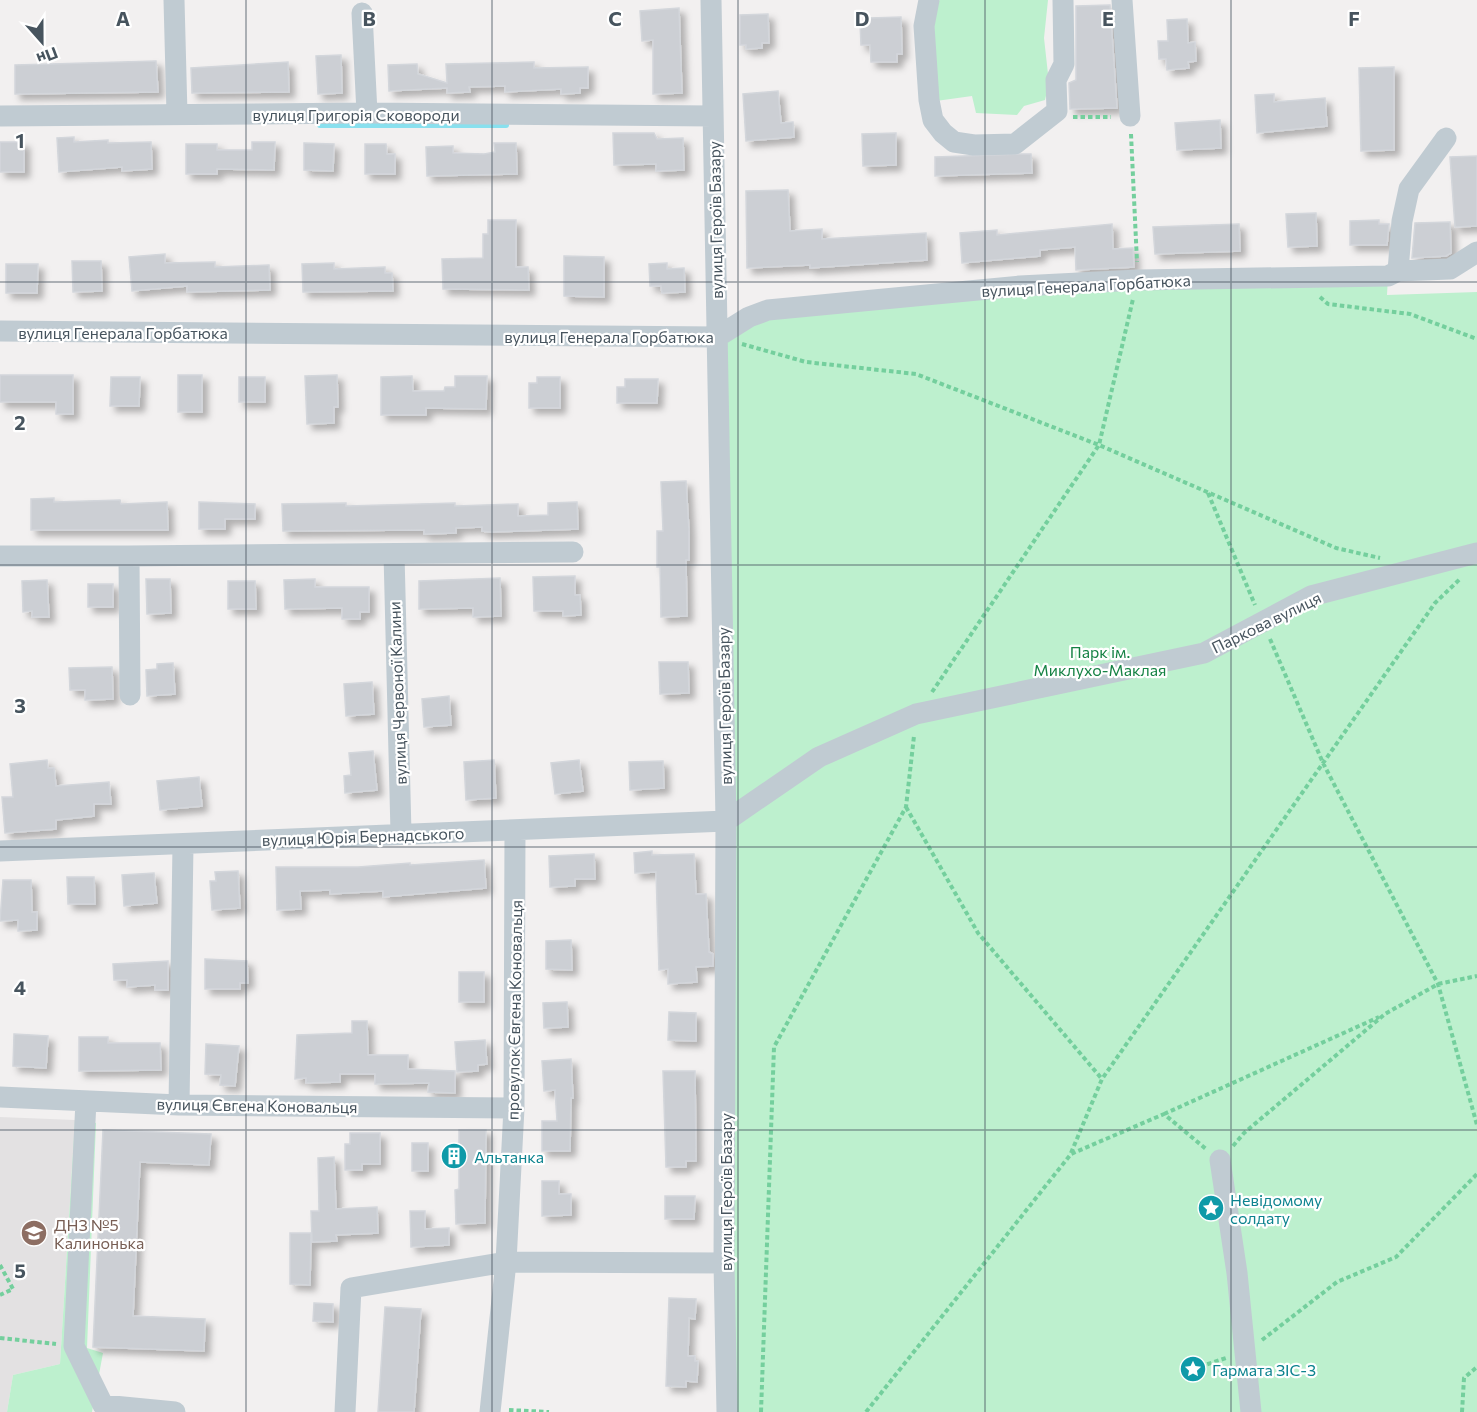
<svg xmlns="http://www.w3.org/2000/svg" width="1477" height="1412" viewBox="0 0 1477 1412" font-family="Commissioner,sans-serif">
<defs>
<filter id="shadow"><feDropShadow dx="5.5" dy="5.5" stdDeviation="3" flood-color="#0004"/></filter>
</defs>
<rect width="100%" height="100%" fill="#f2f0f0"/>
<path fill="#e3e1e2" d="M0 1117 75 1120 60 1364 13 1375 7 1412H0Z"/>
<path fill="#bdf0ce" d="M940 0H1048L1044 38 1049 83 1045 100 1024 106 1017 115 976 113 972 96 936 101 930 37 937 2Z
M1388 276 1387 295 1477 292V1412H727L722 336 768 310Z
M75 1120 96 1123 87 1348 103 1353 92 1412H7L13 1375 60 1364Z"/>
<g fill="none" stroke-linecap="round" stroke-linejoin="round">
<path stroke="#89e0ee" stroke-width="6" d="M320 125H506"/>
</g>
<path fill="#cccfd4" stroke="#d3d6db" stroke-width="1.5" filter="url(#shadow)" d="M1110 5 1117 108 1070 109 1069 83 1076 80V6Z
M679 8 682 93 653 94V40L642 41 640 11Z
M768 14 769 43H762V48L746 49V45H740V15Z
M901 17 902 54H897V62H871L870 45H861L860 23H870V18Z
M1187 19 1188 43 1195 42 1196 61 1188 62 1189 68 1167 70 1166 59H1159L1158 41H1168L1167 20Z
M341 55 342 93 318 94 316 56Z
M156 61 158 92 15 94V65Z
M288 62 289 92 192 93 191 68Z
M534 62V68L588 67V88H580V93L561 94V89L505 92V86L469 87 470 92 447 93V88L389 91 388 65 417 64 418 74 447 83 446 64Z
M1394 67V150L1361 151 1359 68Z
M778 91 781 123 793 122 794 137 746 141 743 94Z
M1274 94V102L1325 98 1327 126 1257 133 1255 95Z
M1220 120 1221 148 1177 150 1175 123Z
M613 133H654L657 139 683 138 684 170 656 171V164L614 165Z
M896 133V165L863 166 862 134Z
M74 137V142L108 140V143L151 142 152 169 122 171V167L59 172 57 138Z
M0 142H24V172H0Z
M252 142H275L274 170 217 169V174H186V144H217V150H252Z
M304 143 334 144 333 171 304 170Z
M494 143H516L517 174 427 176 426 147 453 146V153L484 154 495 152Z
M365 144H386L387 154H395V174H365Z
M1022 154H1031L1032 173 935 176V157Z
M1477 156V226L1455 227 1450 157Z
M788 190 790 231 822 229V239L926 233 927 260 810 268V265L747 268 746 191Z
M1316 213 1317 246 1288 247 1286 214Z
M488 220H516V267H528L529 290 443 289 442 259 483 258V234H488Z
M1379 220V224H1389L1387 245H1350V221Z
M1450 222 1451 253 1446 256 1412 258 1415 223Z
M1112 224 1113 249 1133 248 1134 267 1076 270 1075 247 1040 250V256L962 263 960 233 997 230V235Z
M1239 224 1240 251 1155 254 1153 227Z
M165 254V263L215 262V267L269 265 270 290 187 292V286L132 291 129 257Z
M564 256 604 257V297L564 296Z
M72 261H101L102 291 73 292Z
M334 263V269L385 267V273H392L393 291 303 292 302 264Z
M667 263V269L684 268 685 292 662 293 661 286H650L649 264Z
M6 264H38L37 293H6Z
M0 375H73V414H56V402H0Z
M178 375H202V412H178Z
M337 375 338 407H334V423L307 424 305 376Z
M412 376 413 391H444L445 387H455V376H487L486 409 426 408V415H381V377Z
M111 377H140L139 406H110Z
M239 377H265V402H239Z
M537 377H560V408H529V383H537Z
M625 379H658L657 403H617V387H625Z
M686 481 689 531V560H686L687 616 661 617 660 567H657V531H663L661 482Z
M54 498V502L120 500 121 504 167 502 168 530H31V499Z
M199 502 255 504V519H225V529H199Z
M577 502 578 529 490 532 482 531V527L456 528V533L424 534V530L283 531 282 504 346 503V506L455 503V506L518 504V516L548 515V503Z
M575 576V595H580L581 615 563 616V611H534L533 577Z
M500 578 501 616 473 617V608L419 609V581Z
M146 579H170L171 613 147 614Z
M315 579V587H369V612H360V619H342V608L285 609 284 580Z
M47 580 49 617H32V611L23 612 22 581Z
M228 581H255L256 609H228Z
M88 584H113V607H88Z
M659 662H688L689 693 660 694Z
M173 663 175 694 147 696 146 670 157 669V664Z
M112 667 113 699 85 700V690H70L69 668Z
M372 682 374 714 346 716 344 684Z
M449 696 451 725 424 727 422 699Z
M373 751 377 790 345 793 344 776 351 775 349 753Z
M47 760 48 768H54L56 786 109 782 111 804H94V816L56 820V829L5 833 2 797H13L10 764Z
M494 760 496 798 466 800 464 762Z
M579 760 583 791 555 794 551 763Z
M663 761 664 788 630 790 629 762Z
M199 777 202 806 160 810 157 781Z
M652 851V855L694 854 696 894H706L709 952 713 954V966L696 967 697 982 668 984V969L659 970 656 872 635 873 634 853Z
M594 854 595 879H575V886L550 887 549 856Z
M484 860 486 888 383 897V891L330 894V890L300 891 301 909 277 910 276 867H358L410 863V865Z
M238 871 240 908 212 910 210 881H216L215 872Z
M154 873 157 903 124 906 122 875Z
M67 877H94L95 904H68Z
M3 880H31L32 912H37V930L18 931V920L0 921Z
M571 940 572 970 546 969V941Z
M205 959 247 961 248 983H240V989H205Z
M168 961V990H155V985L127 987V980H114L113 964Z
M459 972H484V1002H459Z
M567 1002 568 1027 544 1028 543 1003Z
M669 1012 696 1013V1041L668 1040Z
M352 1021H367L368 1055H408V1069L455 1071V1093L428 1092 429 1083 375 1084V1074H340V1082L306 1083V1078L295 1079 297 1035 352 1033Z
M14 1034 48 1036 46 1068 13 1066Z
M79 1037H108V1043H160L161 1070 79 1071Z
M485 1040 487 1064 478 1065V1071L457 1072 455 1042Z
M206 1044 239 1046 235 1086 220 1085 221 1075 205 1074Z
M571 1059 573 1098H571L570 1151H542V1121H557L555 1090 544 1091 542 1061Z
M663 1071H695L696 1161H686V1167H666Z
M103 1130 211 1134 209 1165 140 1162 133 1316 205 1319 204 1351 93 1347Z
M459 1130H486L485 1223 456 1224 455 1190 459 1189Z
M350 1133H380V1164H362V1170H345V1144H350Z
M412 1143H428V1171H412Z
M334 1157 336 1209 377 1207 378 1233 336 1235 337 1241 312 1242 311 1211H319L318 1158Z
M542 1181H559V1194H571V1215L542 1216Z
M665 1196H695L694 1219H665Z
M410 1211H425V1229L449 1228V1245L411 1247Z
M290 1233H311L310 1285 290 1284Z
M669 1298 696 1299 695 1319 689 1318 688 1356H695V1361H698L697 1382 686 1381V1387L666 1386Z
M314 1303 333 1304V1322L313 1321Z
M385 1307 421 1309 414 1412H378Z"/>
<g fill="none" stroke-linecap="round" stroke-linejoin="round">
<path stroke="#74cf9d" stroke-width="4" stroke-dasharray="4.5 3" stroke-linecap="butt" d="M1073 117H1111
M1131 134 1137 262
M1320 297 1328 304 1410 314 1477 339
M742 344 806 362 916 374 1099 445 1336 548 1380 558
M1208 493 1255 605
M1270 639 1323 763 1438 984 1477 1125
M932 692 1099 445 1133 299
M906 807 978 933 1102 1079
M1164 1114 1379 1017
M1233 1146 1244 1133 1385 1014 1438 984 1477 976
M1071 1153 1102 1079 1435 603 1461 578
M0 1265 13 1289 0 1295
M0 1338 56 1344
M1262 1340 1337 1282 1396 1257 1477 1174
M1193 1369 1226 1358
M509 1410 549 1412
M761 1412 774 1047 906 807 914 736
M866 1412 1071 1154 1164 1114 1206 1149
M1462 1412 1464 1378 1477 1367"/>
<path stroke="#c0cbd2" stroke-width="21" d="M174 0 177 114
M711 0 726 821 724 1263 727 1412
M929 0 924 26 929 100 933 120 943 133 954 142 974 145 1015 144 1057 111 1056 80 1064 64 1063 0
M1122 0 1130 116
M362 13 367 113
M0 116 367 113 713 116
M1398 271 1450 269 1477 252
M0 331 717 337 749 317 768 310 1020 286 1138 280 1388 276 1398 271 1402 221 1409 189 1446 138
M394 554 401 833
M0 556H129L130 695
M129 556 573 552
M0 851 726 821 819 757 916 714 1204 653 1311 596 1477 553
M0 1097 179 1105 514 1108
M86 1101 74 1346 103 1405 175 1412
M179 1105 183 845
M1220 1160 1237 1273 1251 1412
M345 1412 351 1288 506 1262 724 1263
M490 1412 506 1262 514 1108 515 830"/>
</g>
<path fill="none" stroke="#47545e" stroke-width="1.5" stroke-opacity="0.55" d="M246 0V1412M492 0V1412M738 0V1412M985 0V1412M1231 0V1412M0 282H1477M0 565H1477M0 847H1477M0 1130H1477"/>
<defs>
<symbol id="building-disc" viewBox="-11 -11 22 22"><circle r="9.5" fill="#0f9aa8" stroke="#fff"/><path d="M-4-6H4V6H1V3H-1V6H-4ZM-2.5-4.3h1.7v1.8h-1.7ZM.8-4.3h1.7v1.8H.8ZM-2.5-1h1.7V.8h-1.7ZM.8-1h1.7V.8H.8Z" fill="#fff"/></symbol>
<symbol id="sight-disc" viewBox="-11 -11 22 22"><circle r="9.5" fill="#0f9aa8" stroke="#fff"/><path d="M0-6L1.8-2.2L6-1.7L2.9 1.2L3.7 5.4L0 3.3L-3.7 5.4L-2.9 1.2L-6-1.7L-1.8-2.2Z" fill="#fff"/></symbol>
<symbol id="school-disc" viewBox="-11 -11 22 22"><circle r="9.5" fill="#8d6e63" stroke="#fff"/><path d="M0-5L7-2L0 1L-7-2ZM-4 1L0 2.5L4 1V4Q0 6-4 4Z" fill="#fff"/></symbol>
</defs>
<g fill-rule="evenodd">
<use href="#building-disc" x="439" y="1141" width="30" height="30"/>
<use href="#sight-disc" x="1196" y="1193" width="30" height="30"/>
<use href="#school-disc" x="19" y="1218" width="30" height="30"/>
<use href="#sight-disc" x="1178" y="1354" width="30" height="30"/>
</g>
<g text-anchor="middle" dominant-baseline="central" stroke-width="4.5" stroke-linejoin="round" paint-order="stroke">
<g font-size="16" fill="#47545e" stroke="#fff">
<text x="356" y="114">вулиця Григорія Сковороди</text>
<text transform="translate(715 220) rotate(-91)">вулиця Героїв Базару</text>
<text transform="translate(1086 285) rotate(-3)">вулиця Генерала Горбатюка</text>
<text x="123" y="332">вулиця Генерала Горбатюка</text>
<text x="609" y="336">вулиця Генерала Горбатюка</text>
<text transform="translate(1266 622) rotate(-26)">Паркова вулиця</text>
<text transform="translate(397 693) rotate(-92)">вулиця Червоної Калини</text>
<text transform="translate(724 706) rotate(-91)">вулиця Героїв Базару</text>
<text transform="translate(363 836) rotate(-2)">вулиця Юрія Бернадського</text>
<text transform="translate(514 1010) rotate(-89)">провулок Євгена Коновальця</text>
<text transform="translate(257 1105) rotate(1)">вулиця Євгена Коновальця</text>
<text transform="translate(725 1192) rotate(-90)">вулиця Героїв Базару</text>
</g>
<g font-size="16" fill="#158244" stroke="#fff">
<text x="1100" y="651">Парк ім.<tspan x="1100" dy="18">Миклухо-Маклая</tspan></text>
</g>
<g font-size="16" fill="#0d838f" stroke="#fff" text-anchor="start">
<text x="474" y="1156">Альтанка</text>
<text x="1230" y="1199">Невідомому<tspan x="1230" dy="18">солдату</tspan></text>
<text x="1212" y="1369">Гармата ЗІС-3</text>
</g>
<g font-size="16" fill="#785e54" stroke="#fff" text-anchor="start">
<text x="54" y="1224">ДНЗ №5<tspan x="54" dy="18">Калинонька</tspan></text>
</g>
</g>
<g font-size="20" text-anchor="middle" font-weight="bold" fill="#47545e" stroke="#fff" stroke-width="4.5" stroke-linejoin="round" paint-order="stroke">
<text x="123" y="26">A</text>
<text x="369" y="26">B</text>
<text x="615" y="26">C</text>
<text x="862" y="26">D</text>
<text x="1108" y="26">E</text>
<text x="1354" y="26">F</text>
<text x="20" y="148">1</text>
<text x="20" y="430">2</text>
<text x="20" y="713">3</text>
<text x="20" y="995">4</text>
<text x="20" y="1278">5</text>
</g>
<g transform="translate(42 42) rotate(159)" stroke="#ffffff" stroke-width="4.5" paint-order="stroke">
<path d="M0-4.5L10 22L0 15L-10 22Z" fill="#47545e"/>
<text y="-9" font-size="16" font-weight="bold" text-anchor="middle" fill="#47545e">Пн</text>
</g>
</svg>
